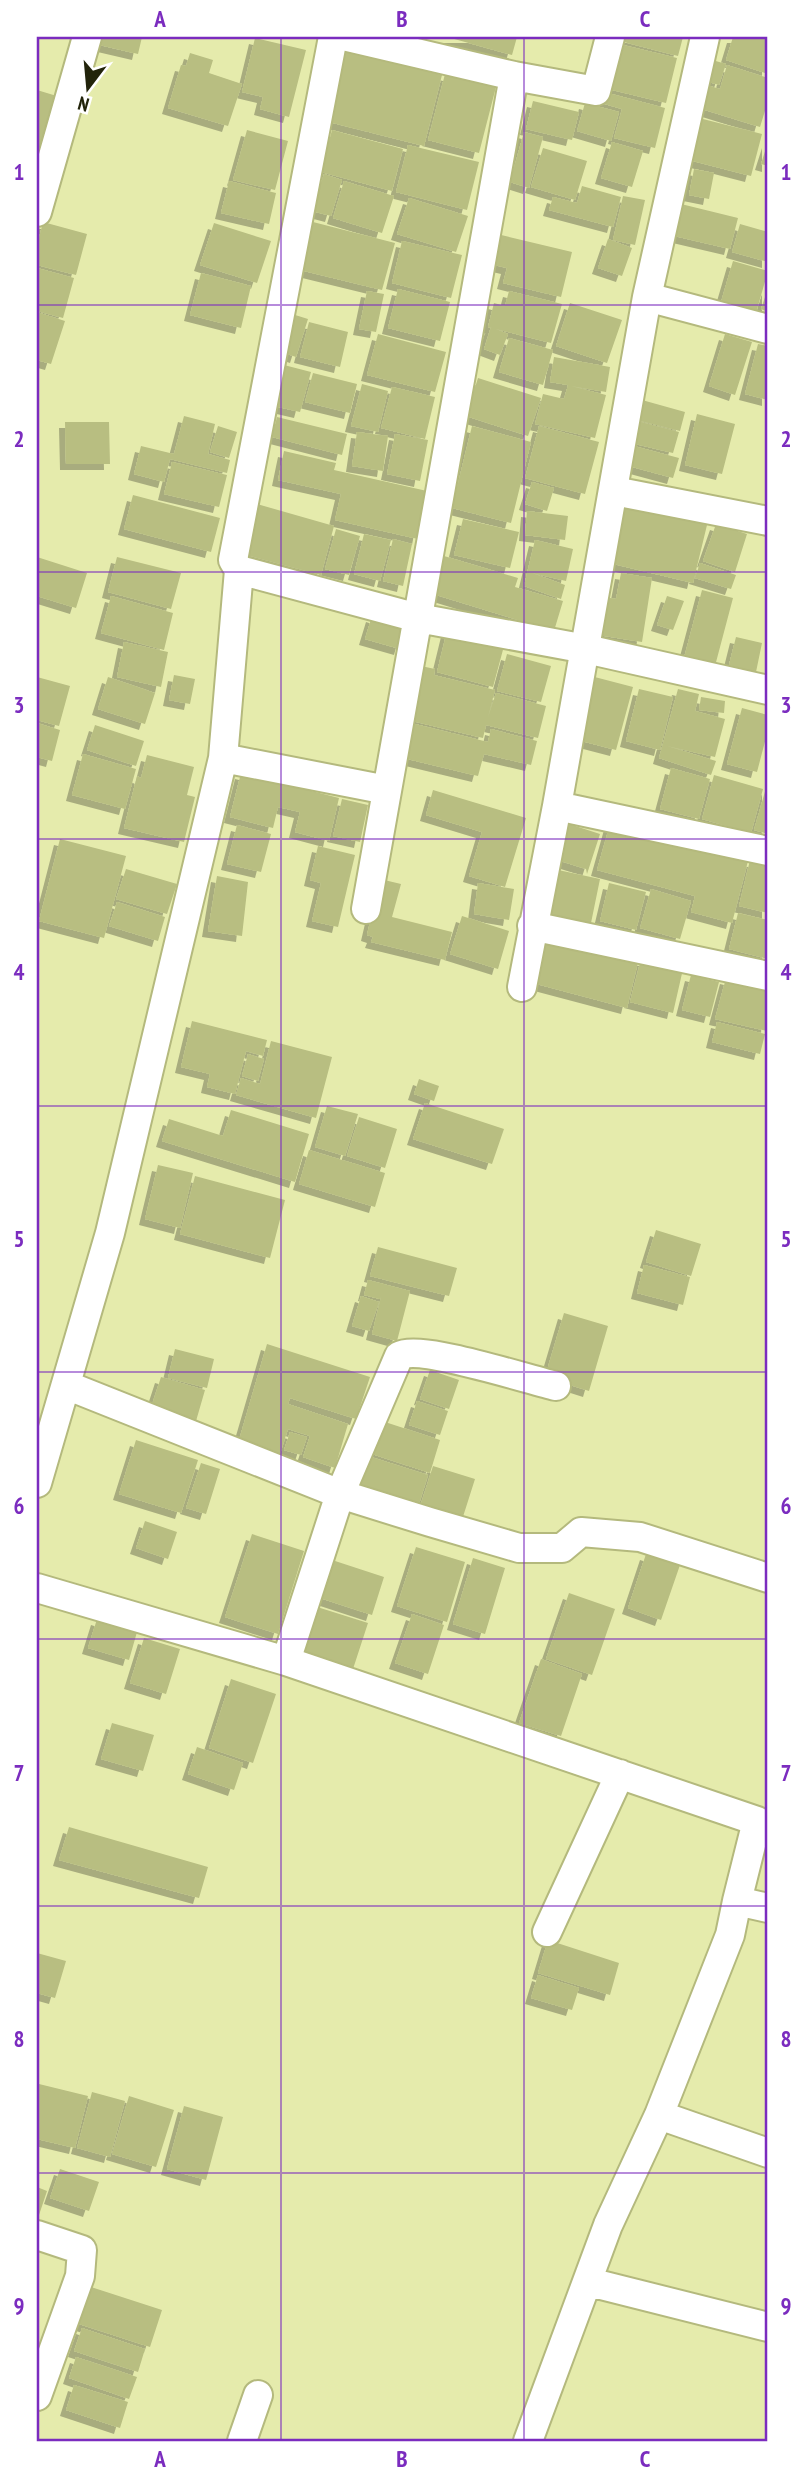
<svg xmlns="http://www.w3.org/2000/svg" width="805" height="2478" viewBox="0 0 805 2478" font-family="'PT Sans Narrow',sans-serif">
<defs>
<filter id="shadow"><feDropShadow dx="-6" dy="6" stdDeviation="0" flood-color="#0004"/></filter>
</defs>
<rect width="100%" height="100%" fill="#e5ebac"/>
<path fill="#b8be81" filter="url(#shadow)" d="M96 37H142L138 54 95 44Z
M447 37H517L512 55Z
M616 37H683L678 56 616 40Z
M733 37H768V74L726 60Z
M255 38 306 50 289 117 260 109 263 97 242 92Z
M615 43 677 58 666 103 604 88Z
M340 49 442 75 424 146 321 120Z
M190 53 213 60 209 73 242 84 228 126 168 108 181 65 186 66Z
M709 59 726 64 719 85 702 80Z
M727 65 768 78V101L760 127 692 106 700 83 720 89Z
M445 74 496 87 479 153 428 140Z
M37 90 60 97 37 172Z
M604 92 665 108 655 148 614 138 622 109 601 103Z
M533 101 579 112 572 140 526 129Z
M585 103 619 112 611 141 577 131Z
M699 118 762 134 751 176 689 160Z
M247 130 288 141 275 190 233 180Z
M332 130 403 149 392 191 321 172Z
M524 132 543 137 529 188 510 182Z
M612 142 643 151 632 187 601 178Z
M768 142V166L761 164Z
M408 145 479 162 467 210 396 192Z
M543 148 587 161 575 200 531 187Z
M694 169 714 173 709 199 689 195Z
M324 174 342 180 331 216 312 211Z
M229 181 276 193 269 224 221 213Z
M344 181 394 196 382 233 333 218Z
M582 186 621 197 613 227 549 210 553 197 577 203Z
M623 196 645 200 635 245 613 240Z
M409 198 468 216 456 252 397 234Z
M677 203 738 218 730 249 670 235Z
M43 222 87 234 76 275 37 265V246Z
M313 222 395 243 382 290 300 270Z
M214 223 271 241 257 283 200 265Z
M740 224 768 232V262L732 252Z
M497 234 572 252 561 297 503 283 507 268 490 264Z
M608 239 632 248 622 276 598 268Z
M402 241 462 255 451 298 392 283Z
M733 261 768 271 756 313 721 302Z
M37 268 74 278 63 318 37 311Z
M201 273 251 286 241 328 190 315Z
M768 288V312L761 309Z
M398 289 450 302 440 341 388 328Z
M367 291 384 294 376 332 359 329Z
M509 291 562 304 551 343 488 327 494 303 505 306Z
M570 303 622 320 607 363 556 346Z
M37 312 65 321 51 364 37 360Z
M292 314 308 319 296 357 281 352Z
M309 322 348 332 340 367 300 357Z
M491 327 508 334 500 355 484 349Z
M378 334 446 352 435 392 367 375Z
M725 334 752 342 735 395 709 386Z
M509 338 553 350 543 385 499 372Z
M758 344 768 346V400L745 394Z
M554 357 610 367 606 392 571 386 606 395 595 438 535 424 543 394 564 399 568 385 550 382Z
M284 365 311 372 300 412 274 406Z
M313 373 357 384 350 413 305 402Z
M478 378 541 398 528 436 466 416Z
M362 384 388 391 378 432 351 426Z
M392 387 435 397 425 439 381 428Z
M642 400 685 412 680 431 637 420Z
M697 414 735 424 722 474 685 465Z
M184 416 215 424 208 454 230 460 227 473 170 459 164 482 134 474 141 446 174 454Z
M277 417 347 434 342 455 272 437Z
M637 421 679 432 673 453 631 443Z
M65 422H109L110 464H66Z
M218 426 237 432 229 458 210 452Z
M472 426 531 442 511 523 452 508Z
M539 426 599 442 585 494 525 478Z
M357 432 388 436 383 471 352 466Z
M395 434 428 440 420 481 387 474Z
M630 445 679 458 673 478 625 465Z
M284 451 336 463 334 470 427 491 418 539 335 520 341 494 278 480Z
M172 462 227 475 219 507 164 494Z
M532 482 554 488 547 511 525 504Z
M133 495 220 518 211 552 124 529Z
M257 504 334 526 321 575 243 554Z
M620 504 707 525 693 583 605 562Z
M527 511 568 516 565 540 525 535Z
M463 519 519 532 510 568 454 555Z
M716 524 747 534 735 572 703 561Z
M336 529 360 536 349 575 325 569Z
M364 534 391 540 380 581 354 574Z
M393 539 412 544 403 586 383 581Z
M535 540 573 549 566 581 532 573 565 585 561 599 524 586Z
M444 556 518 578 515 587 563 601 554 631 433 594Z
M37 557 87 573 76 608 37 596Z
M117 557 181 573 171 609 108 592Z
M700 563 736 575 731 589 695 578Z
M621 573 652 578 642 642 598 635 604 597 616 599Z
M702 590 733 598 715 666 684 658Z
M111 596 173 613 164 650 101 633Z
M667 596 684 601 673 630 657 625Z
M372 616 406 627 400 649 365 639Z
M447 631 504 646 493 687 437 672Z
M736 637 762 643 756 672 729 665Z
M124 642 168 652 161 687 117 677Z
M507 654 551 666 541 702 497 691Z
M421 666 435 669 434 675 495 690 488 717 496 693 546 706 538 738 486 725 483 738 408 720Z
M174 675 195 679 190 704 169 700Z
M587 675 633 687 616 750 570 738Z
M37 677 70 686 59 726 37 720Z
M108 677 155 693 145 724 98 709Z
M639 689 673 697 660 750 626 741Z
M678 689 699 694 695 711 725 719 715 757 667 746 716 761 711 775 659 758Z
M701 697 725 701 724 713 699 710Z
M742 708 768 715V730L757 772 727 764Z
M407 722 488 742 491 729 537 741 531 765 484 754 478 776 399 757Z
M37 723 60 730 52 761 37 757Z
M95 725 144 741 136 766 87 750Z
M83 754 136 769 125 809 72 795Z
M147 755 194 767 187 795 195 797 184 842 124 828 137 776 141 778Z
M671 768 710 779 699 819 660 809Z
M241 773 339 798 329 841 295 832 300 812 278 807 273 828 230 817Z
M714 775 763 789 751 833 702 819Z
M766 788 768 789V834L754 830Z
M433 790 526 818 505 887 469 876 482 832 426 815Z
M342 799 368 805 360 842 333 836Z
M566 823 600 834 587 874 586 869 554 859Z
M610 824 748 861 732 923 691 912 695 896 597 870Z
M237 825 271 834 261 872 227 864Z
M60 839 126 856 104 938 39 921Z
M318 846 355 855 338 927 312 921 321 883 310 880Z
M750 860 768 865V913L739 906Z
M549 868 600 879 591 923 540 912Z
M126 869 177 884 167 914 116 899Z
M217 876 248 882 242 936 208 931Z
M380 879 401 884 392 917 452 932 445 960 371 942 373 937 367 935Z
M478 883 514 889 509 920 474 914Z
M609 883 646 892 636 930 600 921Z
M651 889 691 901 680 939 640 928Z
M117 902 165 917 158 941 109 926Z
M738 913 768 920V959L729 949Z
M462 916 509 931 498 969 450 954Z
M541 937 638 962 627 1008 529 982Z
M641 959 683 969 673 1013 630 1002Z
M691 975 719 982 710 1017 682 1010Z
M726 978 768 989 767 1031 715 1019Z
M192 1021 267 1040 263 1056 246 1051 235 1094 207 1087 210 1074 181 1067Z
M717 1022 765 1034 760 1054 712 1042Z
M271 1041 332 1057 316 1118 236 1095 241 1078 260 1084Z
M248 1054 264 1059 258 1081 242 1076Z
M419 1079 439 1086 434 1101 414 1094Z
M425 1103 504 1129 492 1164 413 1139Z
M327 1106 358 1114 345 1156 315 1147Z
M231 1110 309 1134 295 1182 162 1141 169 1119 223 1136Z
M359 1117 397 1129 385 1168 347 1156Z
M309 1150 385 1173 375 1207 299 1184Z
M158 1165 193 1173 180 1228 145 1219Z
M195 1176 285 1200 270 1258 180 1234Z
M656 1230 701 1244 691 1276 646 1262Z
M378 1247 457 1268 449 1296 370 1276Z
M644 1265 690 1277 683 1305 637 1293Z
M368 1280 410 1291 397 1341 372 1334 381 1297 380 1299 364 1295Z
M361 1296 379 1302 369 1331 352 1326Z
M564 1313 608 1326 589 1391 545 1377Z
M267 1344 370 1377 356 1419 290 1398 288 1404 348 1424 335 1468 303 1457 310 1436 288 1429 278 1460 237 1447Z
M175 1349 214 1359 207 1388 168 1378Z
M430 1370 459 1380 449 1409 420 1399Z
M161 1377 205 1390 194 1428 149 1414Z
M417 1401 448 1411 440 1435 409 1425Z
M382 1421 440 1440 430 1473 372 1454Z
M290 1432 307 1437 301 1455 284 1450Z
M136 1440 198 1460 181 1513 119 1494Z
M368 1456 428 1475 418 1507 358 1488Z
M201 1463 220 1469 206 1514 186 1508Z
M433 1466 475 1479 461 1523 419 1510Z
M145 1521 177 1532 168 1559 136 1548Z
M252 1534 304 1551 278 1634 225 1617Z
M416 1547 465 1562 447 1622 397 1606Z
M646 1554 680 1565 661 1620 628 1608Z
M473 1558 505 1568 485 1634 453 1624Z
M329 1559 384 1577 372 1615 317 1597Z
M569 1593 615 1609 592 1675 546 1659Z
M314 1606 368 1623 353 1669 299 1652Z
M412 1614 444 1625 428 1674 395 1663Z
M97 1619 137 1632 129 1660 88 1648Z
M144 1638 180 1649 166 1694 130 1683Z
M541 1659 582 1674 561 1736 519 1723Z
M231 1679 276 1694 253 1763 209 1748Z
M112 1723 154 1735 143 1771 101 1759Z
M197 1747 243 1763 234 1790 188 1774Z
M69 1827 208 1867 199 1898 59 1860Z
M548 1940 619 1963 610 1995 538 1973Z
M37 1953 66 1961 55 1998 37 1993Z
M538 1975 579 1988 572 2010 531 1998Z
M39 2084 88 2096 75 2148 37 2139Z
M92 2092 125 2101 110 2157 77 2148Z
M129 2096 174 2110 156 2167 112 2154Z
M184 2106 223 2117 206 2180 167 2169Z
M60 2169 99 2182 89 2211 50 2198Z
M37 2187 47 2191 37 2221Z
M91 2287 162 2310 150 2347 79 2324Z
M82 2328 145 2349 138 2372 74 2351Z
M76 2357 137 2377 129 2399 69 2378Z
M74 2385 128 2402 120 2428 66 2410Z"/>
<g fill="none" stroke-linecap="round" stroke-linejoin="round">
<defs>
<path id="minor" d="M333 37 233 560 239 570 223 758 387 790
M348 37 514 76
M37 212 87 37
M647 297 768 329
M614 491 768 521
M239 570 418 618 586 649 768 690
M557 806 768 851
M366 909 514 76 596 91 610 37
M532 926 768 976
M522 987 557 806 647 297 705 37
M66 1385 340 1494 430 1522 519 1548H562L581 1532 640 1537 768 1578
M37 1483 110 1233 223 758
M37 1588 286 1661 757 1821 737 1901 768 1908
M286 1661 340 1494 399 1356C420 1344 526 1379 556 1386
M547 1932 620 1774
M659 2115 768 2153
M37 2235 82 2250 80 2276 37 2396
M589 2282 768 2327
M242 2441 258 2395
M528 2441 608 2225 659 2115 730 1935 737 1901"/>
</defs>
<use href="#minor" stroke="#b4b97d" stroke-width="32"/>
<use href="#minor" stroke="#fff" stroke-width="28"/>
</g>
<path fill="none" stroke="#7b2cbf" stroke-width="2" stroke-opacity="0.55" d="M281 37V2441M524 37V2441M37 305H768M37 572H768M37 839H768M37 1106H768M37 1372H768M37 1639H768M37 1906H768M37 2173H768"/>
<rect width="805" height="2478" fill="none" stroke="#ffffff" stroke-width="77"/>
<g transform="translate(88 88) rotate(196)" stroke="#ffffff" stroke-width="5" paint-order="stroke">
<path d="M0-5L12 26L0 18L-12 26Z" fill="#22240b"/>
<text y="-10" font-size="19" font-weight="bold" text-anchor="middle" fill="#22240b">N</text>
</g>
<rect x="38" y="38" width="728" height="2402" fill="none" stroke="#7b2cbf" stroke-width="2.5"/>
<g font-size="23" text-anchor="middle" font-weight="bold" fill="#7b2cbf">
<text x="160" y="27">A</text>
<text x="402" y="27">B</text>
<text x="645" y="27">C</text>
<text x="19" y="180">1</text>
<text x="786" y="180">1</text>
<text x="19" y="447">2</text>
<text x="786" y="447">2</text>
<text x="19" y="713">3</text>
<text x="786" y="713">3</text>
<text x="19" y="980">4</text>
<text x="786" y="980">4</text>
<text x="19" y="1247">5</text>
<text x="786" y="1247">5</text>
<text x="19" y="1514">6</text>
<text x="786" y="1514">6</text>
<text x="19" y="1781">7</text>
<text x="786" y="1781">7</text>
<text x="19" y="2047">8</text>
<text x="786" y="2047">8</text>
<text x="19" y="2314">9</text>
<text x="786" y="2314">9</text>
<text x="160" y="2467">A</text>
<text x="402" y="2467">B</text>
<text x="645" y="2467">C</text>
</g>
</svg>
